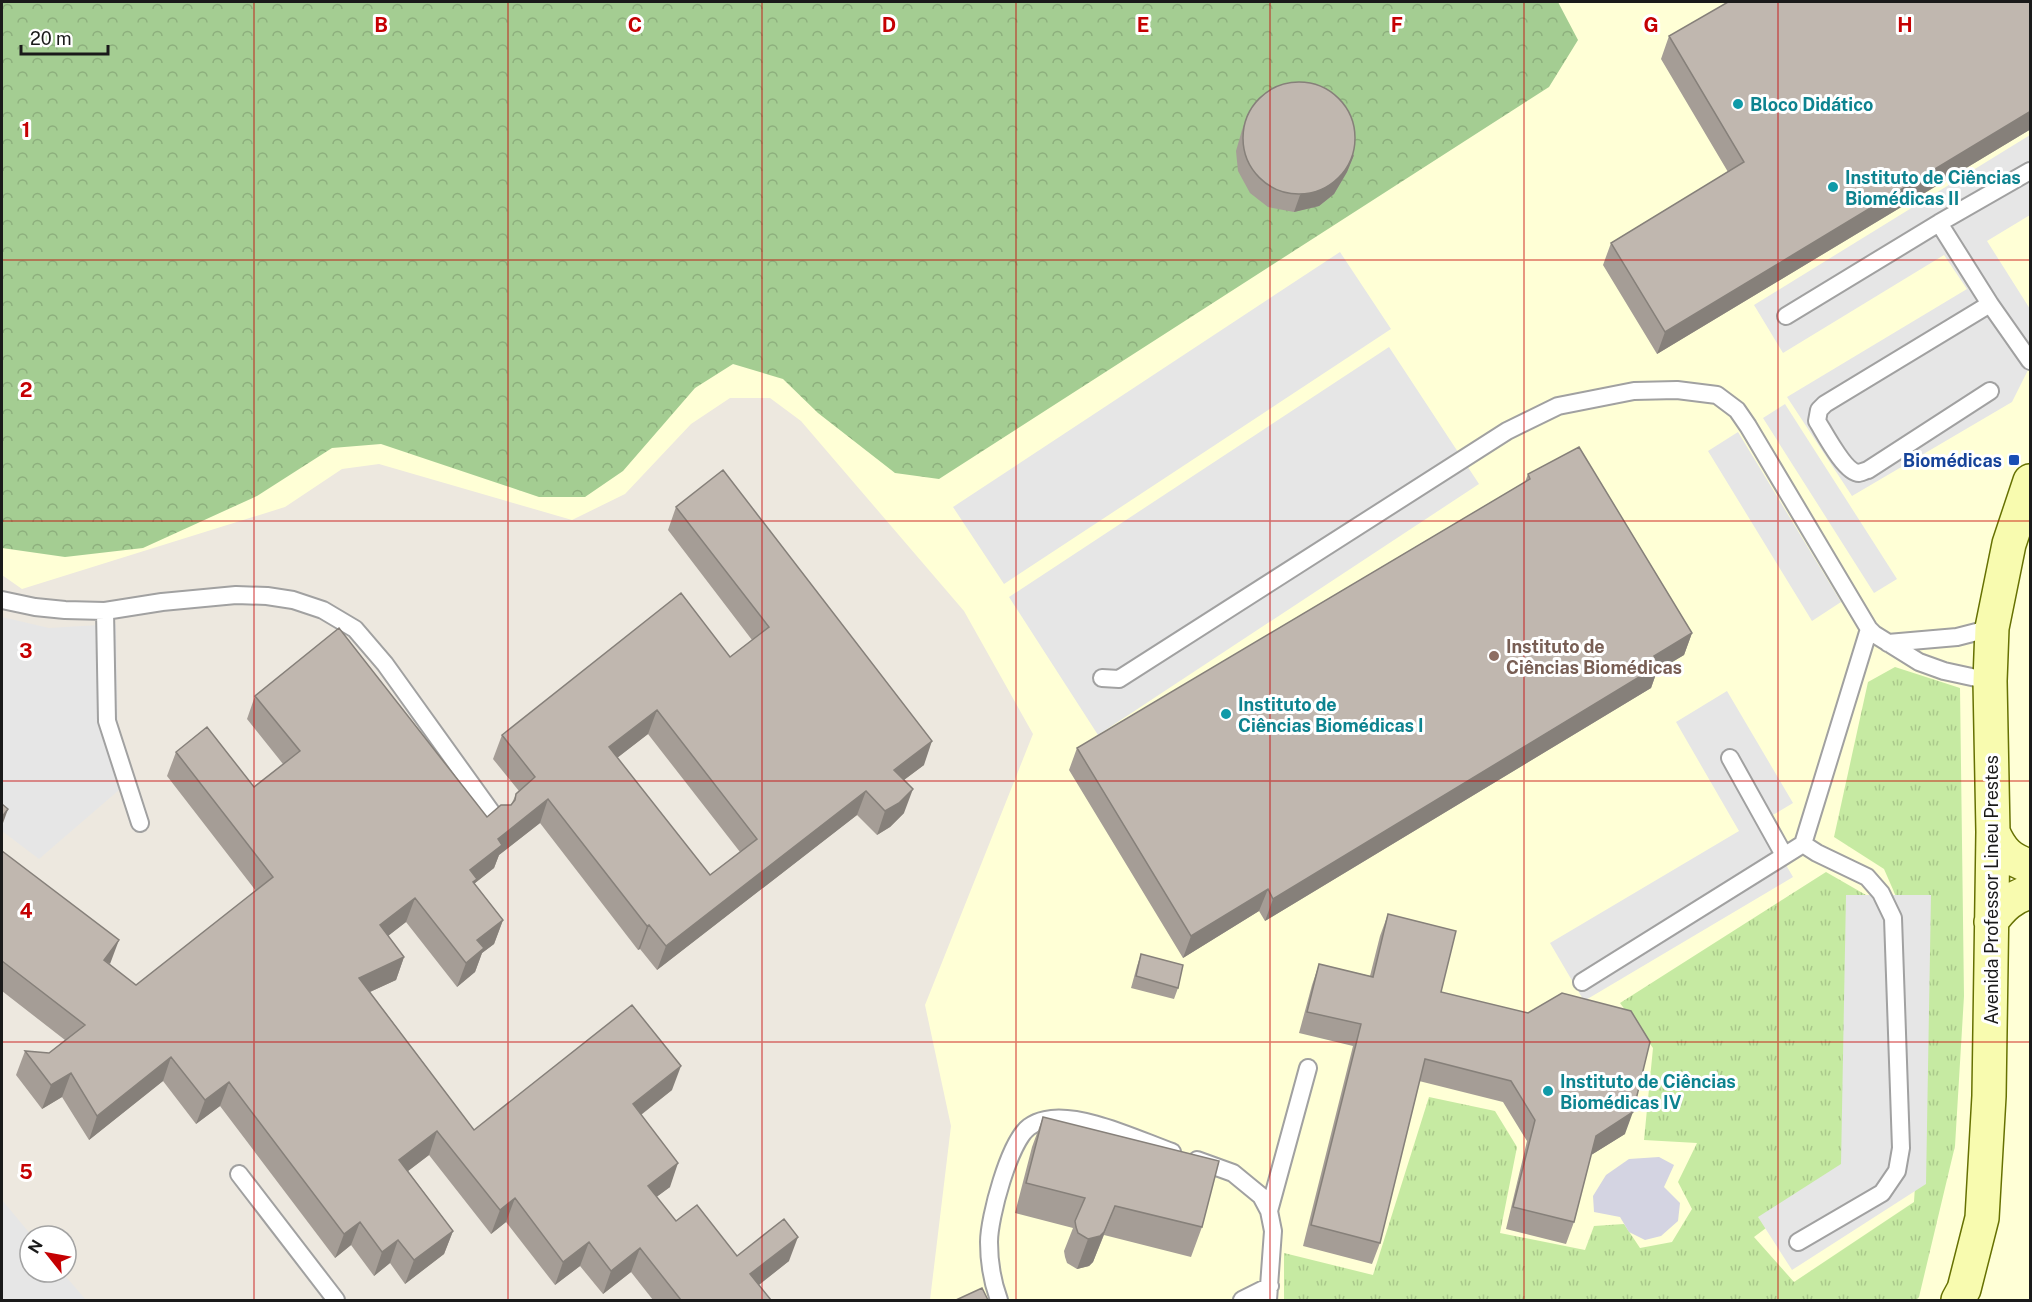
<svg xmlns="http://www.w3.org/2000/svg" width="2032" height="1302" viewBox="0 0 2032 1302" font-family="'Public Sans',sans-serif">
<defs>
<pattern id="grass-tufts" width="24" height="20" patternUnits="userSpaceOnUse" patternTransform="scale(1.5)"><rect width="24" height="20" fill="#c6eaa2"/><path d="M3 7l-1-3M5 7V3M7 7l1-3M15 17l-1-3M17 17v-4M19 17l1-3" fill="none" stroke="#aac88b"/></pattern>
<pattern id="forest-crowns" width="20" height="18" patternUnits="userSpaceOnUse" patternTransform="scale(1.5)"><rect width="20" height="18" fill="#a4cd92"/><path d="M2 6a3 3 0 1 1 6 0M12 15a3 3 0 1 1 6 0" fill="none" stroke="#8daf7d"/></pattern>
</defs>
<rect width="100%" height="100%" fill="#ede8df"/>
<path fill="#ffffd6" d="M2 2H2030V1300H930L951 1126 925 1005 1033 734 964 611 801 421 770 398H730L691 424 625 494 572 520 379 464 342 469 285 507 22 589 2 575Z"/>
<path fill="url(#grass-tufts)" d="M1895 667 1960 688 1964 996 1955 1146 1919 1297 1916 1300H1284V1253L1373 1275 1429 1097 1495 1111 1517 1147 1500 1233 1585 1250 1594 1226 1624 1224 1640 1248 1672 1242 1692 1209 1678 1182 1697 1143 1644 1140 1653 1048 1620 1003 1826 872 1866 895 1863 1155 1754 1237 1794 1282 1914 1202 1929 972 1884 869 1834 837 1868 682Z"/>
<path fill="url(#forest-crowns)" d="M2 2H1558L1578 40 1549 87 939 479 895 473 818 413 783 379 733 364 695 388 623 471 585 497H539L381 444 332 448 257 496 143 548 65 557 2 548Z"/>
<path fill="#e6e6e6" d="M2030 135V215L1987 241 2030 309V366L2012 402 1852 496 1787 397 1967 289 1944 255 1783 353 1754 305Z
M1340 252 1391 329 1004 584 953 507Z
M1389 347 1479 484 1098 735 1009 597Z
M1785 404 1897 579 1874 593 1763 418Z
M1738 432 1841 602 1812 621 1708 451Z
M2 617 49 628 116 624 119 790 39 859 2 831Z
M1727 691 1793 803 1761 822 1793 877 1584 1001 1550 943 1739 831 1676 722Z
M1846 895H1931L1926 1184 1792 1270 1758 1217 1841 1164Z
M2 1200 32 1236H30V1272H62L86 1300H2Z"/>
<path fill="#d4d4e2" d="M1659 1157 1674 1165 1664 1187 1680 1203 1678 1221 1661 1236 1645 1240 1629 1232 1620 1217 1594 1212 1593 1196 1606 1175 1629 1159Z"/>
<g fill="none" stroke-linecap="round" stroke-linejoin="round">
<defs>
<path id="service" d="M1939 223 1990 304 2030 361
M1786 316 1939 223 2030 171
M1990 391 1868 470C1867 470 1860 473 1859 473 1845 473 1824 432 1817 421L1819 410 1825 404 1990 304
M2 600 35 607 65 610 105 611 162 602 236 595 267 596 293 600 323 610 355 629 385 664 497 820
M105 611 107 721 140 823
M1888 643 1957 637 1992 628
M1102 678 1119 679 1507 431 1558 406 1634 391 1677 390 1717 395 1737 410 1748 426 1869 629 1874 634 1919 662 1944 671 1990 681
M1730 758 1784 855
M1582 982 1803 844 1869 629
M1197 1160 1233 1173 1261 1196 1269 1211 1273 1231 1268 1300
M239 1174 336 1300
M1269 1211 1308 1068
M1798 1242 1882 1193 1897 1171 1901 1148 1893 918 1881 893 1867 877 1817 853 1803 844
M999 1300C992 1281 989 1263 989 1242 989 1218 1009 1142 1029 1127 1033 1124 1040 1121 1045 1120 1081 1112 1138 1140 1172 1152
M1242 1300 1270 1286"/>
<path id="secondary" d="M1993 832C2001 851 2010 860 2030 866
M1991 922C2002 907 2012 897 2030 892
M1958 1300 1964 1289 1982 1218 1989 1096 1993 832 1990 681 1992 628 2009 544 2030 481"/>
</defs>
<use href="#service" stroke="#a1a1a1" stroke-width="20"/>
<use href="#secondary" stroke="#667102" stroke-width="36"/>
<use href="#service" stroke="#fff" stroke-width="16"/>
<use href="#secondary" stroke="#f8fbaf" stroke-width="33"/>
</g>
<path fill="#a59d96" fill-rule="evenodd" d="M2031 2V129L1657 354 1603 265 1611 243 1728 172 1661 59 1669 36Z
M1248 113 1354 155 1347 172 1334 194 1319 206 1294 212 1268 207 1250 193 1238 171 1236 151 1242 130Z
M1528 474 1692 633 1684 655 1657 671 1651 688 1265 921 1259 911 1183 958 1069 770 1077 748 1525 482Z
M676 507 924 765 904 780V813L890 827 877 835 857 815 657 970 640 949 638 950 540 823 499 855 494 868 475 883V884L503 920 494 944 482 953 475 972 457 987 406 922 388 936 404 957 396 980 370 992 474 1130 672 1090 641 1115 670 1187 656 1197 676 1221 737 1256 789 1261 759 1285 771 1300H653L631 1272 603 1294 580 1266 555 1285 506 1222 491 1234 429 1155 408 1171 453 1231 444 1254 405 1284 390 1263 374 1276 351 1245 335 1258 220 1106 196 1124 163 1081 89 1140 62 1097 42 1109 16 1075 25 1051 49 1053 65 1040 2 991V851L110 965 136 985 256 891 167 776 176 752 254 787 283 764 247 719 255 696 487 817 511 805 516 794 519 791 493 759 502 735 730 657 752 640 668 530ZM648 734 740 852 710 875 617 758Z
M1388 914 1441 992 1625 1134 1591 1155 1574 1222 1566 1244 1506 1229 1527 1141 1503 1102 1419 1081 1380 1243 1372 1264 1303 1246 1353 1046 1299 1033 1312 985 1319 964 1370 976 1380 936Z
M1141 954 1178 988 1174 999 1131 988 1137 966Z
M1043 1117 1202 1227 1191 1257 1104 1235 1093 1262 1089 1266 1077 1269 1067 1263 1065 1257 1064 1251 1073 1228 1015 1213 1032 1147Z"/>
<path fill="#86807a" d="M2031 111V129L1657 354 1665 332Z
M1354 155 1347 172 1334 194 1319 206 1294 212 1300 195Z
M1692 633 1684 655 1657 671 1651 688 1265 921 1273 899 1654 656Z
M657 710 648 734 600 771 609 747Z
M932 741 924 765 885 794 894 770Z
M913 789 904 813 890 827 877 835 885 811Z
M866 791 857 815 657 970 666 946Z
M548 799 540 823 499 855 494 868 475 883 468 902 470 870 498 839Z
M8 809 2 826V817Z
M1268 889 1259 911 1183 958 1191 936Z
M415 898 406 922 371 949 380 925Z
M503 920 494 944 482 953 475 972 457 987 466 963 477 940Z
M649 925 640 949 638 950 647 926Z
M119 940 110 964 104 960Z
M404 957 396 980 350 1001 359 978Z
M171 1057 163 1081 89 1140 97 1116Z
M681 1066 672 1090 624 1128 633 1104Z
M71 1073 62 1097 42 1109 51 1085Z
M229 1082 220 1106 196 1124 205 1100Z
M1633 1112 1625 1134 1588 1157 1596 1136Z
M437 1131 429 1155 391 1184 399 1160Z
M678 1163 670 1187 639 1210 648 1186Z
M515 1198 506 1222 491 1234 500 1210Z
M1115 1206 1093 1262 1089 1266 1077 1269 1088 1239Z
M360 1222 351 1245 335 1258 344 1234Z
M453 1231 444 1254 405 1284 414 1260Z
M798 1237 789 1261 742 1298 750 1274Z
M398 1240 390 1263 374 1276 382 1252Z
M589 1242 580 1266 555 1285 563 1262Z
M640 1248 631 1272 603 1294 611 1271Z"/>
<path fill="#c0b7af" stroke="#86807a" stroke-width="1.5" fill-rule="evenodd" d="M1728 2H2031V111L1665 332 1611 243 1744 162 1669 36Z
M1243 138a56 56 0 1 1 112 0a56 56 0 1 1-112 0Z
M1579 447 1692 633 1654 656 1659 665 1273 899 1268 889 1191 936 1077 748 1530 479 1528 474Z
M723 470 932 741 894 770 913 789 899 803 885 811 866 791 666 946 649 925 647 926 548 799 498 839 502 845 470 870 477 879 473 882 503 920 477 940 484 948 466 963 415 898 380 925 404 957 359 978 474 1130 632 1005 681 1066 633 1104 678 1163 648 1186 676 1221 697 1205 737 1256 784 1219 798 1237 750 1274 771 1300H681L640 1248 611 1271 589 1242 563 1262 515 1198 500 1210 437 1131 399 1160 453 1231 414 1260 398 1240 382 1252 360 1222 344 1234 229 1082 205 1100 171 1057 97 1116 71 1073 51 1085 25 1051 49 1053 85 1025 2 961V851L119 940 104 960 136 985 273 877 176 752 207 727 254 787 300 751 255 696 339 628 487 817 501 805H511L515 800 516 794 535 777 502 735 681 593 730 657 769 627 676 507ZM657 710 757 839 710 875 609 747Z
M2 804 8 809 2 817Z
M1388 914 1456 931 1441 992 1528 1013 1562 993 1631 1011 1650 1042 1633 1112 1596 1136 1574 1222 1513 1207 1535 1120 1511 1081 1425 1059 1380 1243 1311 1225 1361 1024 1307 1012 1319 964 1373 977Z
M1141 954 1183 965 1178 988 1136 976Z
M1043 1117 1219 1161 1202 1227 1115 1206 1104 1232 1100 1236 1088 1239 1078 1233 1076 1227 1075 1221 1085 1198 1026 1183Z
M982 1288 988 1300H956Z"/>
<path fill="none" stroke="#c50002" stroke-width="1.5" stroke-opacity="0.55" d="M254 2V1300M508 2V1300M762 2V1300M1016 2V1300M1270 2V1300M1524 2V1300M1778 2V1300M2 260H2030M2 521H2030M2 781H2030M2 1042H2030"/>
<g fill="#0f9aa8" stroke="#fff" stroke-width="2">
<circle cx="1738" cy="104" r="6"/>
<circle cx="1833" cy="187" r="6"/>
<circle cx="1226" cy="714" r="6"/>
<circle cx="1548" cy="1091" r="6"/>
</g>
<rect fill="#1a4fb4" stroke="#fff" stroke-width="2" x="2008" y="454" width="12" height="12" rx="3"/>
<circle fill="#8d6e63" stroke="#fff" stroke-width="2" cx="1494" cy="656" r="6"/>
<g text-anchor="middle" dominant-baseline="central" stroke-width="6" stroke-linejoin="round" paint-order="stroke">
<g font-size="18" font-weight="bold" fill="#0d838f" stroke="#fff" text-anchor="start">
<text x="1750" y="104">Bloco Didático</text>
<text x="1845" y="177">Instituto de Ciências<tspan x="1845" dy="21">Biomédicas II</tspan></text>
<text x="1238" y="704">Instituto de<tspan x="1238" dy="21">Ciências Biomédicas I</tspan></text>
<text x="1560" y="1081">Instituto de Ciências<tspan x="1560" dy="21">Biomédicas IV</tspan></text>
</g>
<g font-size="18" font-weight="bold" fill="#164399" stroke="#fff" text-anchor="end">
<text x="2002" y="460">Biomédicas</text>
</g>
<g font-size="18" font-weight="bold" fill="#785e54" stroke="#fff" text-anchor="start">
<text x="1506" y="646">Instituto de<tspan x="1506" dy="21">Ciências Biomédicas</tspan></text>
</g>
<g font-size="18" fill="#1a1a1a" stroke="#fff">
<text transform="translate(1991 890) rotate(-90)">Avenida Professor Lineu Prestes</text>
</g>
</g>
<g font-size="20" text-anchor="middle" font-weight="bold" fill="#c50002" stroke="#fff" stroke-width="6" stroke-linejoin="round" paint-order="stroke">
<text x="381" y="32">B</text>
<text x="635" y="32">C</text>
<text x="889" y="32">D</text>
<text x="1143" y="32">E</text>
<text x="1397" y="32">F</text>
<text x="1651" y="32">G</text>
<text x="1905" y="32">H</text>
<text x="26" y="137">1</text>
<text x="26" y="397">2</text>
<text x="26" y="658">3</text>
<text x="26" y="918">4</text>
<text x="26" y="1179">5</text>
</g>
<rect width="2032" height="1302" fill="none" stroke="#1a1a1a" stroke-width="6"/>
<g transform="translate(48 1254) rotate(301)"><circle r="28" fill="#ffffff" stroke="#a3a3a3" stroke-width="1.5"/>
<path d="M0-4.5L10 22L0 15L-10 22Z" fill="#c50002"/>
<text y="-9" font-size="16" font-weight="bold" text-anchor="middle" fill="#1a1a1a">N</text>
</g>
<path d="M21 45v9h87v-9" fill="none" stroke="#1a1a1a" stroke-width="3"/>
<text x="30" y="45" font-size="18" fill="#1a1a1a" stroke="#ffffff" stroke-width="4.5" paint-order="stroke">20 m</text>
</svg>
